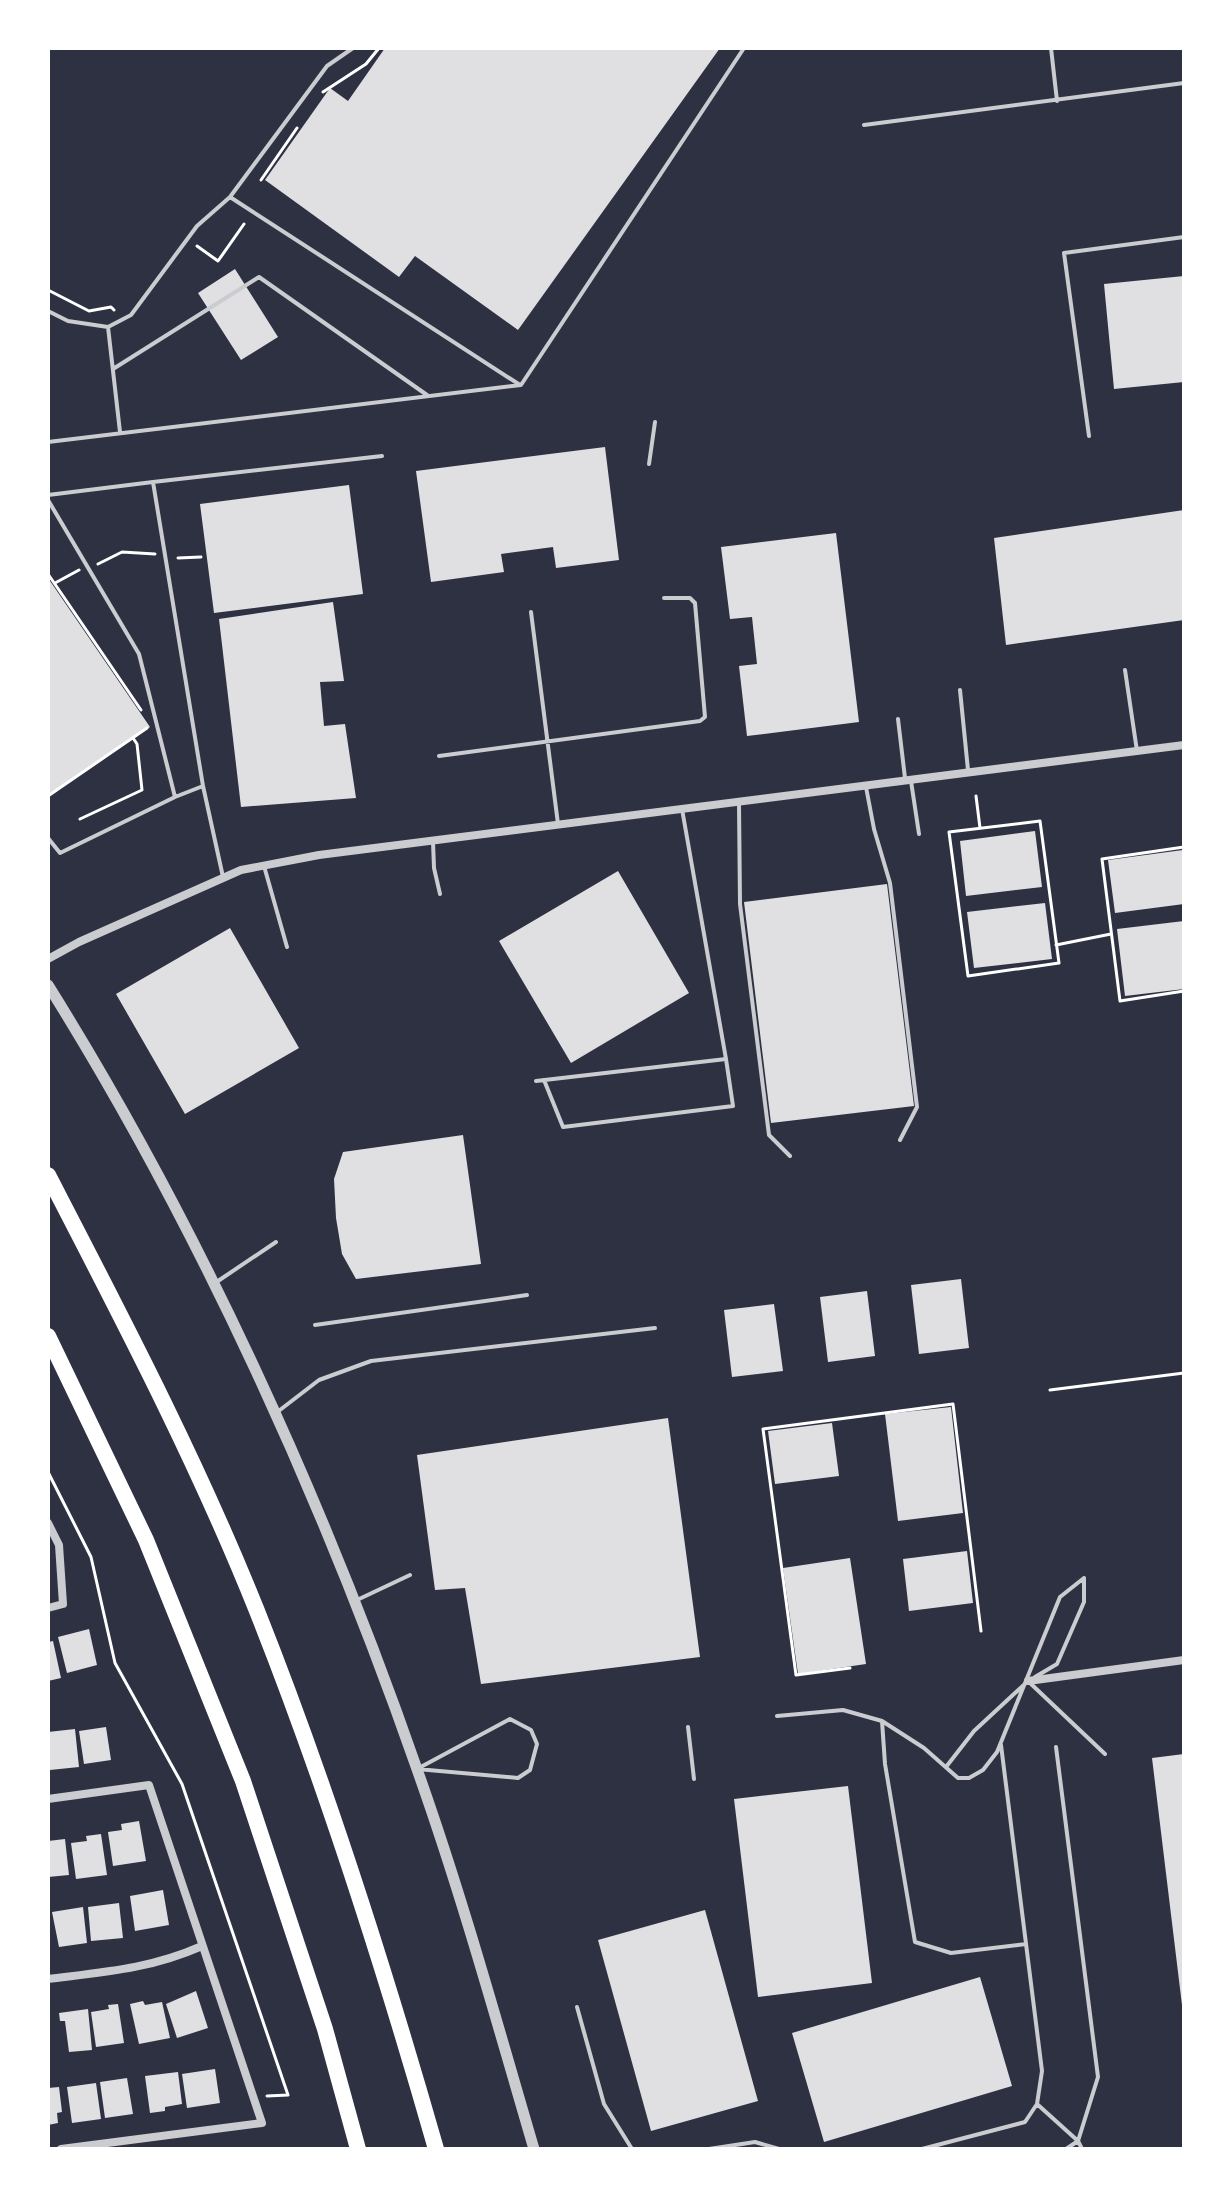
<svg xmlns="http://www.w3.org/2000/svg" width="1232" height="2197" viewBox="0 0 1232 2197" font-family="Ubuntu,sans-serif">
<rect width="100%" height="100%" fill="#2d3142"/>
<path fill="#e0e0e3" d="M385 48H654L657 50 659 48H720L518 330 415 256 399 277 265 180 330 88 348 101Z
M235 269 278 337 241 360 198 293Z
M1184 276V382L1114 389 1104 284Z
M605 447 619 560 556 568 553 547 501 554 504 572 431 582 416 471Z
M349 485 363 594 214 613 200 504Z
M1184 510V620L1006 645 994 538Z
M836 533 859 722 747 736 739 666 757 664 752 617 730 619 721 547Z
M48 578 150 727 48 797Z
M333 602 344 681 320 682 324 726 345 724 356 798 241 807 219 619Z
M1035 831 1042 887 966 896 960 841Z
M1183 850 1184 904 1115 913 1108 860Z
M618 871 689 993 571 1063 499 941Z
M887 884 914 1106 771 1123 744 902Z
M1045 903 1052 959 974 968 967 912Z
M1184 921V989L1125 996 1117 929Z
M230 928 299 1048 185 1114 116 994Z
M463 1135 481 1264 356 1279 342 1254 336 1218 334 1179 343 1152Z
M961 1279 969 1348 919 1354 911 1285Z
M867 1291 875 1356 828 1362 820 1297Z
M774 1304 783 1371 732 1377 724 1310Z
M951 1407 963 1513 898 1521 885 1414Z
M668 1418 700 1657 481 1684 465 1588 435 1590 417 1455Z
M832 1423 839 1476 775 1484 768 1431Z
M967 1551 973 1603 909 1611 903 1559Z
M850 1558 866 1664 798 1674 783 1568Z
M89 1629 97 1665 67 1673 58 1637Z
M53 1641 61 1678 48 1681V1642Z
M106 1727 111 1760 84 1764 79 1731Z
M75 1729 79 1767 50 1770 48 1732Z
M1184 1754V2005H1182L1152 1758Z
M848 1786 872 1983 758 1997 734 1799Z
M139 1821 146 1861 113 1866 108 1832 122 1830 121 1824Z
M101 1834 107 1875 76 1879 71 1843 87 1841 86 1836Z
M65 1839 69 1875 48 1877V1841Z
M163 1890 169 1925 135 1931 130 1896Z
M119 1903 123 1938 91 1941 88 1907Z
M83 1907 87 1943 59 1947 52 1912Z
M705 1910 758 2101 651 2131 598 1940Z
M980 1977 1012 2086 824 2142 792 2033Z
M196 1991 208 2028 177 2038 166 2004Z
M143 2001 145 2005 162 2002 170 2038 139 2044 130 2004Z
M118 2004 124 2043 96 2047 91 2012 109 2009 108 2005Z
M88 2009 92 2050 69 2052 65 2021H60L59 2013Z
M215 2069 220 2103 187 2108 182 2074Z
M178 2072 182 2104 165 2107V2111L150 2113 145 2076Z
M127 2078 133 2114 105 2118 100 2082Z
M96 2083 101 2119 72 2123 67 2087Z
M59 2087 62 2112 57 2113 58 2123 48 2125V2088Z"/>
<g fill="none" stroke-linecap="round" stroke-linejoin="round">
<path stroke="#fff" stroke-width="3" d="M323 92 366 64 379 48
M261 180 297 128
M197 246 218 261 244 224
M48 290 89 311 111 307 114 310
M178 558 201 557
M98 564 122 552 155 554
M48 574 141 710
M55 583 79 570
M48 796 147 728
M976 796 980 828
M80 819 142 790 137 744 133 738
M1040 821 1059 963 968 976 949 832Z
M1184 847 1102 859 1120 1001 1184 991
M1056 945 1111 934
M1050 1390 1184 1373
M48 1472 91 1557 115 1663 182 1784 288 2095 267 2096
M850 1668 796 1675 763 1429 953 1404 981 1631"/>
<path stroke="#caccd0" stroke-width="4" d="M1051 48 1057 101
M864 125 1184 83
M230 197 520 385
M48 311 68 321 108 327 131 315 197 226 230 197 327 66 353 48
M108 327 120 432
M113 369 259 277 427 395
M1089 436 1064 253 1184 237
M48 442 521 385 744 48
M649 464 655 422
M153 482 382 456
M48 495 153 482 203 786 175 797
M48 500 139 654 175 797 60 853 48 838
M531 612 558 824
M1125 670 1137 751
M960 690 968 770
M898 719 905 778
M439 756 700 721 705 717 695 603 690 598H664
M911 781 919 834
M203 786 223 877
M866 787 874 829 890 883 917 1107 900 1140
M739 804 740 904 769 1135 790 1156
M433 842 434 868 440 894
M264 866 287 947
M544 1080 563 1127 733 1106 726 1059
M536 1081 726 1059 682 809
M215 1283 276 1242
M315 1325 527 1295
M276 1413 319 1380 371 1361 655 1328
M357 1600 410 1575
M1035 1677 1057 1664 1084 1602V1578
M1030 1683 1105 1754
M777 1716 843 1710 882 1721 924 1748 958 1778H969L983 1770 997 1752 1060 1597 1084 1578
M510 1719 531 1730 537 1744 530 1770 518 1778 417 1769Z
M882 1721 885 1764 915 1942 951 1953 1026 1944
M688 1727 694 1779
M1056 1747 1098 2077 1078 2141 1082 2149
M946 1767 974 1731 1027 1682
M577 2007 604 2104 632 2149
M1037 2104 1078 2141 1066 2149
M709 2149 755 2142 779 2149
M922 2149 1025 2122 1037 2104 1042 2071 1001 1745"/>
<path stroke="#caccd0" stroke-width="8" d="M48 959 79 942 241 870 319 855 1184 745
M48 1523 59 1545 63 1604 48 1608
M1028 1681 1184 1660
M48 1799 149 1785 262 2123 61 2149
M48 1979C104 1972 150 1969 202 1946"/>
<path stroke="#caccd0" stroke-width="11" d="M48 985C200 1228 324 1502 418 1772 462 1896 497 2023 534 2149"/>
<path stroke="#fff" stroke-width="16" d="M48 1175C122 1318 197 1461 257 1611 327 1787 384 1967 436 2149
M48 1336 146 1540 243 1781 325 2029 358 2149"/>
</g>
<rect width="1232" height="2197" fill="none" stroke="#ffffff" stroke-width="100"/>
</svg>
